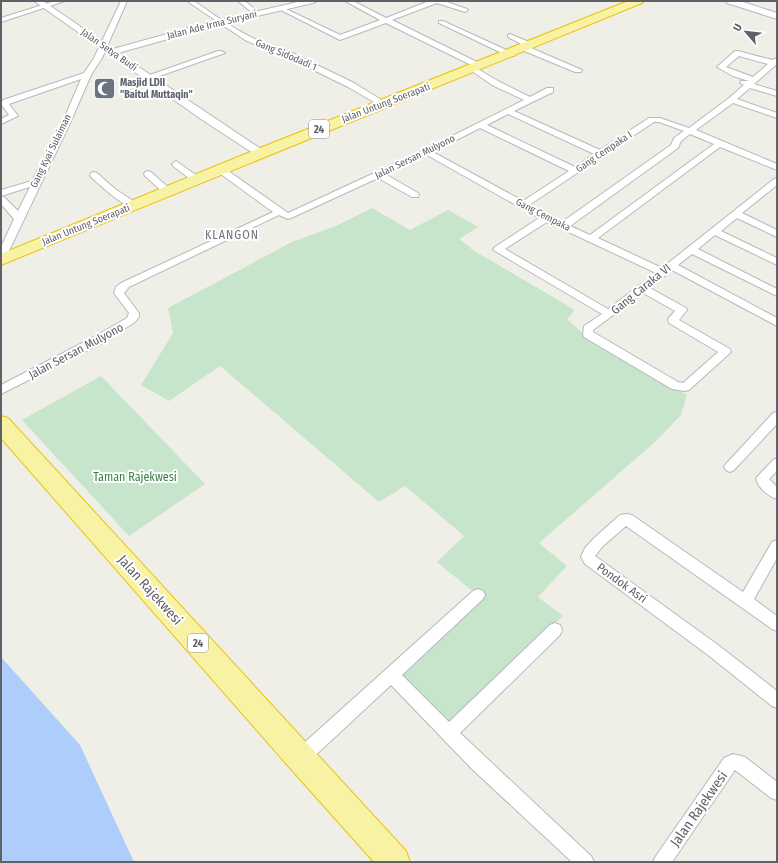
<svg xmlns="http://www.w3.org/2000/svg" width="778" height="863" viewBox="0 0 778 863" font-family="'Fira Sans Condensed',sans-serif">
<rect width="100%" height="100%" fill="#f0efe7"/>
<path fill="#c6e5ca" d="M372 208 410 230 448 210 478 227 459 239 469 246 471 249 575 310 567 319 581 332 687 395 681 415 655 442 539 543 567 566 538 597 563 616 449 727 401 677 485 598 483 593 471 590 437 562 464 536 405 486 379 502 220 366 169 401 141 385 173 333 168 308 292 242 336 226Z
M101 376 205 484 129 536 22 420Z"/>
<path fill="#adcefa" d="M1 657 80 745 134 862H1Z"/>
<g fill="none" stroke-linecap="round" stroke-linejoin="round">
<defs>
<path id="minor" d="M55 1H65L1 22V18Z
M121 1H127L102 58 91 75 71 121 6 257 1 260V247L14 219 1 204V196L4 197 18 211 30 187 1 196V190L32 181 63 121 81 79 9 104 18 116 1 124V119L9 115 1 104 3 100 84 73 94 58Z
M187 1H194C223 21 251 42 286 50L354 83 388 104 384 106H381L348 87 281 54 270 51 245 40Z
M238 1H245L260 14 255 15Z
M345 1H353L386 18 429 1H444L467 9 468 10 465 12 437 3 392 20 481 64V68H476L498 81 530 97 547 88H553V92L514 111 600 150 649 118H660L689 128 729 98 744 85 740 83 741 81H749L733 76 717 67 735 51H738L772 60 777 58V64L754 84 777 91V96L750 88 737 99 777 113V118L733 103 696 130 777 164V170L720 147 598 238 662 268 774 179 777 178V185L742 213 777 230V237L737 218 721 231 777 258V265L715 235 698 249 777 289V296L692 254 678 265 777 318V326L672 270 650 288 686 308 687 310 679 320 730 349 731 352 689 390 685 391 672 389 584 337 583 334 584 326 602 314 495 251 493 249 495 247 539 218 427 155 385 174 418 193 419 195 418 197H412L378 178 291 218 288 219 279 215 129 287 124 293 139 313V317L135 322 102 343 1 394V385L94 337 127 318 129 313 114 293 116 287 121 283 273 212 218 172 217 170 218 168H224L288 213 424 150 524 100 492 85 469 69 475 67 386 23 340 40 279 9 284 8 340 35 380 20ZM739 56 768 64 753 77 726 67ZM508 114 594 154 575 167 487 125ZM654 122H659L684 131 674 138 671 145 562 222 529 205ZM480 128 569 171 523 201 433 152ZM690 134 714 144 590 235 570 226 678 148 681 141ZM547 222 560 228 656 273 608 309 505 249ZM643 293 675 311 668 319 669 323 718 352 683 383 678 382 593 332V330Z
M439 21H443L515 54 514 56H508L439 23Z
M510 34 534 44 535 46 531 48 582 70 581 72H575L522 50V46H525L508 37V35Z
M218 51H221L225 53 151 79H148L144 77Z
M176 161 200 178 201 180 200 182H194L173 166 172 164Z
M148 171 151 172 171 190 172 192 171 194H165L145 176 144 174 145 172Z
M94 172 97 173 115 189 138 204 140 206 138 208C127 211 100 185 91 177L90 175 91 173Z
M777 412V424L734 470 730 472 726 470 724 467 726 464 773 413Z
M777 458V471L769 479 777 487V499C768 496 758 488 756 478L773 460Z
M627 514 632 515 743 592 772 542 777 540V558L754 599 777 616V631L772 629 626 526 603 546 595 556 718 645 777 691V708L772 706 708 655 585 564 581 557 585 548 594 538 620 515Z
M478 589 483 591 485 595 483 599 402 675 449 722 550 625 555 623 560 625 562 630 560 635 460 733 591 856 594 862H572L472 769 391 685 306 764 300 766 294 764 292 758 294 752 473 591Z
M733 754 745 757 777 782V800L771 798 735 770 672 862H653L656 856 724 758Z"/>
<path id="tertiary" d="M34 1H43L113 49 210 22 302 1H317L313 3 215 26 118 53 264 151 265 153 260 156 256 155 201 119Z"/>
<path id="secondary" d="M725 1H740L777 13V19L727 3Z"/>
<path id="trunk" d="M628 1H644L642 3 1 265V254L255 150Z
M1 416 8 418 406 851 410 862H374L290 768 1 438Z"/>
</defs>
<use href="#minor" stroke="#b7b8bd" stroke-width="2"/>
<use href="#tertiary" stroke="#b7b8bd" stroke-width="2"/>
<use href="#secondary" stroke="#b9bac0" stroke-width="2"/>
<use href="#trunk" stroke="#e9c30e" stroke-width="2"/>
<use href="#minor" fill="#fff" fill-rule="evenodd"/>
<use href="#tertiary" fill="#fff" fill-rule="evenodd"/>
<use href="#secondary" fill="#fff" fill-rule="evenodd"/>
<use href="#trunk" fill="#f8f2a5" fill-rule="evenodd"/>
</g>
<defs>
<symbol id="mosque-square" viewBox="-11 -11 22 22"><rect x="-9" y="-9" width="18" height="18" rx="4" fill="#6b7280" stroke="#fff"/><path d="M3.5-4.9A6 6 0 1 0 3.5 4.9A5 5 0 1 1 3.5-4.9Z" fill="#fff"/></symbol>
</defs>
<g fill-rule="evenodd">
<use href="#mosque-square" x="92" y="76" width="25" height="25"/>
</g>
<g text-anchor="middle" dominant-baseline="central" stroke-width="4" stroke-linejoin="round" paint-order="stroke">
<g font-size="10" fill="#5f6167" stroke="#fff">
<text transform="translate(212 25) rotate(-14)">Jalan Ade Irma Suryani</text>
<text transform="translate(109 50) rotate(35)">Jalan Setya Budi</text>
<text transform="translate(286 55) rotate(23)">Gang Sidodadi 1</text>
<text transform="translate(386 103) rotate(-21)">Jalan Untung Soerapati</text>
<text transform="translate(51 151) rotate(-64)">Gang Kyai Sulaiman</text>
<text transform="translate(604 152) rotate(-34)">Gang Cempaka I</text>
<text transform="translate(415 157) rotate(-26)">Jalan Sersan Mulyono</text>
<text transform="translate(543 215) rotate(27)">Gang Cempaka</text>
<text transform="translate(86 225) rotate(-22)">Jalan Untung Soerapati</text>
</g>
<g font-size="10" font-weight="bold" fill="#5b616d" stroke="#fff" text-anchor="start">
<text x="120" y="83">Masjid LDII<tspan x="120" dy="12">"Baitul Muttaqin"</tspan></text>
</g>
<g fill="#fff" stroke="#8f9095" stroke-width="1">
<rect x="309" y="120" width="20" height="18" rx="3"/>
<rect x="188" y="634" width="20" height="18" rx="3"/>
</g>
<g font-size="11" font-weight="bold" fill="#5f6167">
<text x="319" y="129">24</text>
<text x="198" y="643">24</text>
</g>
<g font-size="12" letter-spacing="1" fill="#707379" stroke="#fff">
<text x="232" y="235">KLANGON</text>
</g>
<g font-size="12" fill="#5f6167" stroke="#fff">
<text transform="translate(641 289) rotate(-39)">Gang Caraka VI</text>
<text transform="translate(76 351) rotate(-28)">Jalan Sersan Mulyono</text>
<text transform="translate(622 583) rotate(36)">Pondok Asri</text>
</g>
<g font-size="12" fill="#3a8247" stroke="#fff">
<text x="135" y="477">Taman Rajekwesi</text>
</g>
<g font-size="14" fill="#5f6167" stroke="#fff">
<text transform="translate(150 590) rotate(48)">Jalan Rajekwesi</text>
<text transform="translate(699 809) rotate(-55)">Jalan Rajekwesi</text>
</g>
</g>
<rect width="778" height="863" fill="none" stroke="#5f6167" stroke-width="4"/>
<g transform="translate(746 32) rotate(298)" stroke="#ffffff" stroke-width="3" paint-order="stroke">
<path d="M0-3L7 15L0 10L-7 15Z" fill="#5f6167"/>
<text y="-6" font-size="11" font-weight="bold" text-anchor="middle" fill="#5f6167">U</text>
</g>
</svg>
